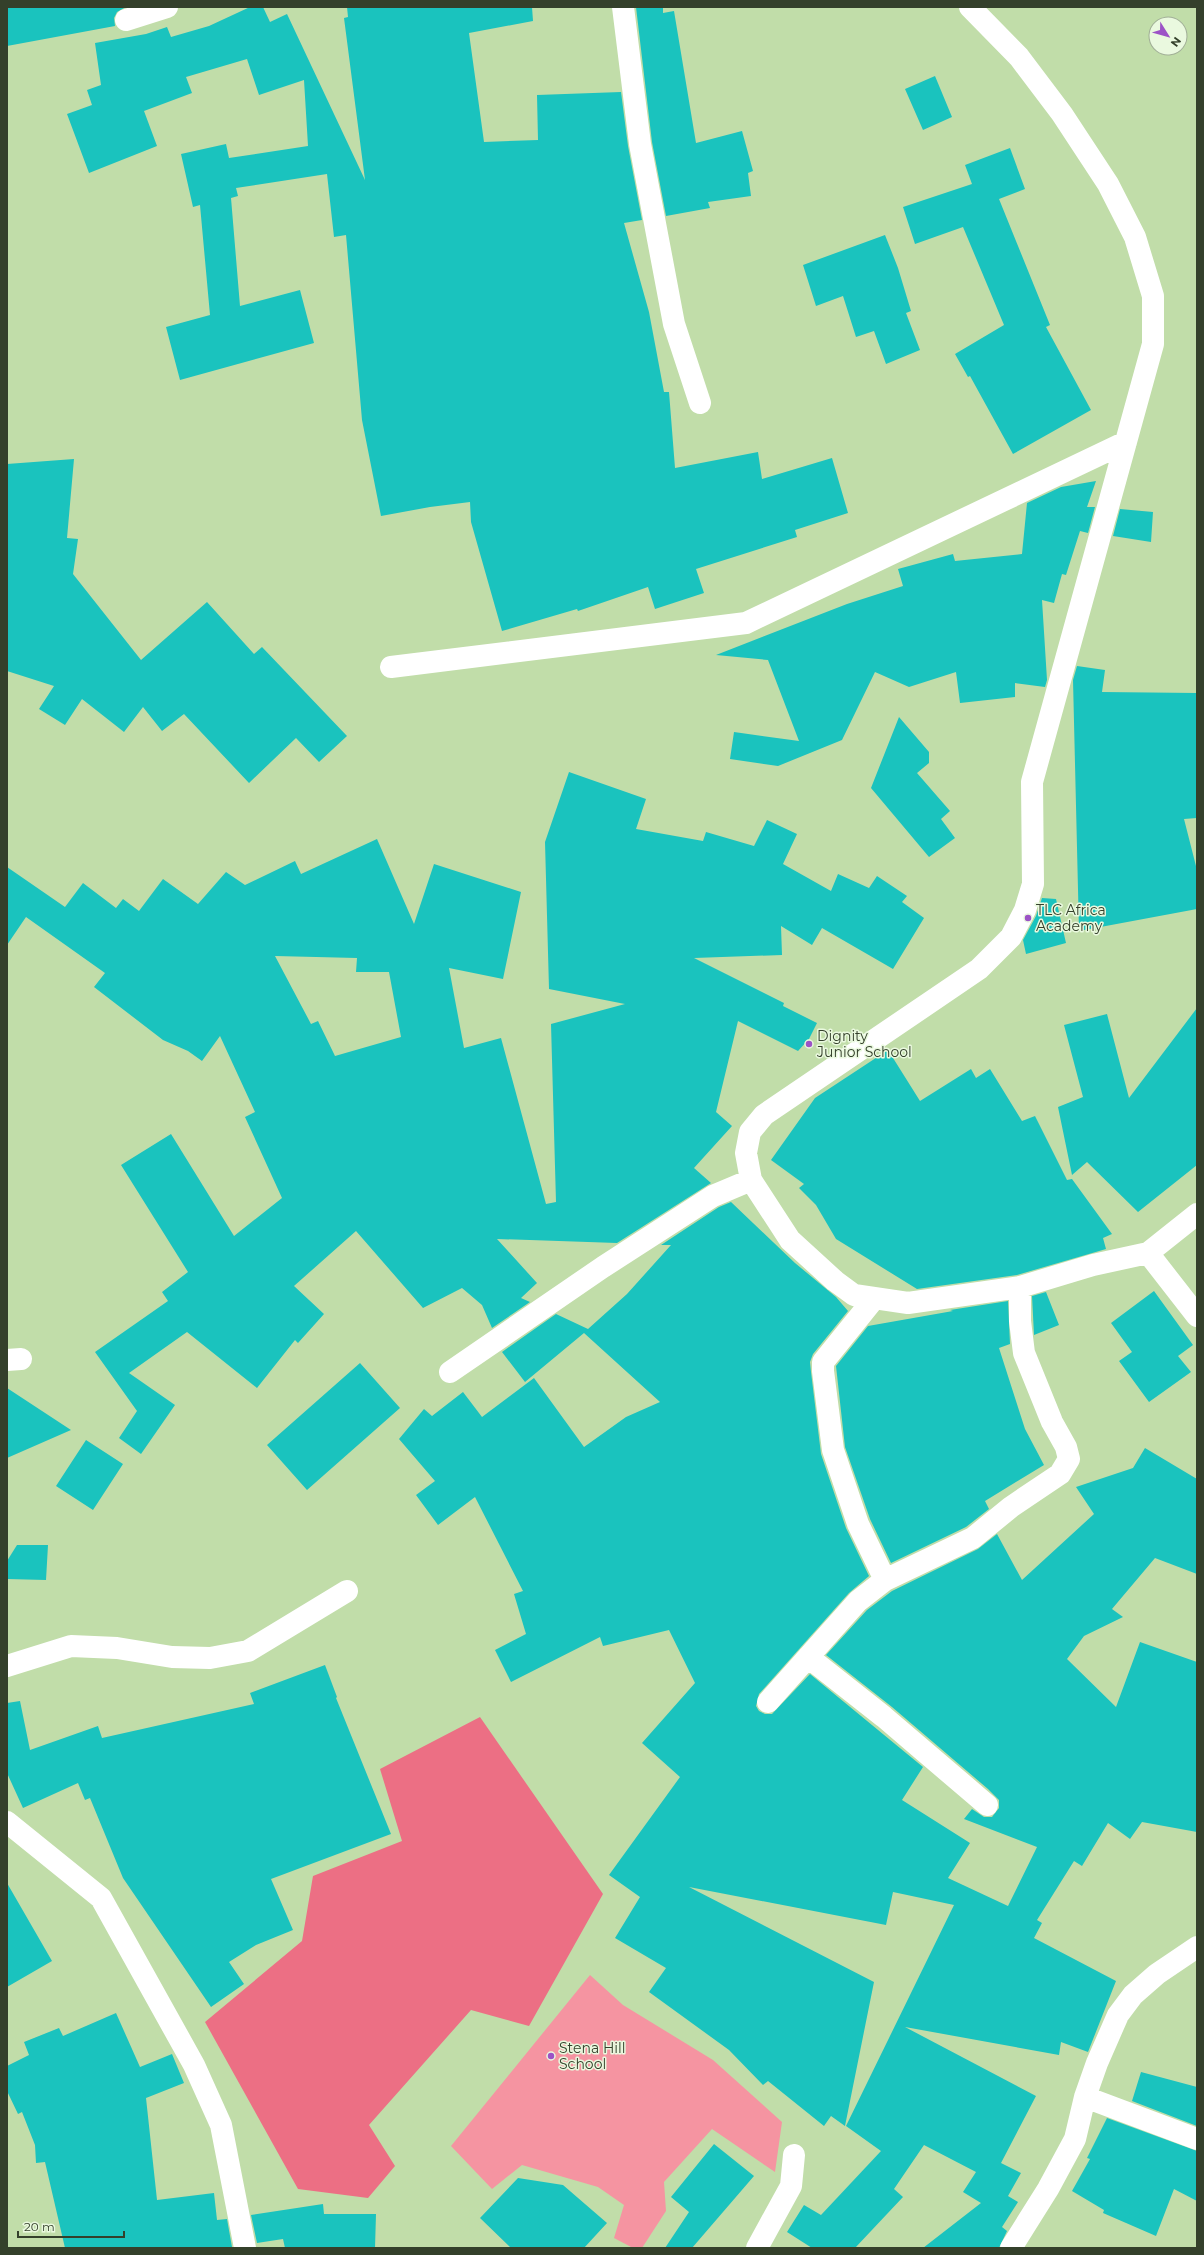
<svg xmlns="http://www.w3.org/2000/svg" width="1204" height="2255" viewBox="0 0 1204 2255" font-family="Montserrat,sans-serif">
<rect width="100%" height="100%" fill="#c1dda9"/>
<path fill="#f594a1" d="M590 1975 623 2005 713 2060 782 2122 775 2172 712 2129 664 2182 666 2211 642 2248H633L614 2238 624 2205 598 2187 522 2165 492 2189 451 2146Z"/>
<path fill="#ec6f84" d="M480 1717 603 1894 529 2026 471 2010 369 2125 395 2166 368 2198 298 2189 205 2022 302 1941 313 1876 402 1841 380 1769Z"/>
<path fill="#1ac3be" fill-rule="evenodd" d="M7 7H126L117 12 114 18 115 26 7 46Z
M250 7H263L270 22 287 14 365 180 344 18 348 17 347 7H532L533 21 469 33 484 142 538 140 537 95 621 92 628 146 642 220 624 223 649 312 664 392H669L675 468 758 452 762 479 832 458 848 513 795 530 797 537 696 569 704 593 655 609 648 587 578 611 577 609 502 631 471 522 470 502 430 507 381 516 362 420 346 235 334 237 327 174 236 188 238 196 231 198 240 306 300 290 314 343 180 380 166 327 210 315 200 205 193 207 181 154 226 144 229 158 308 146 304 80 259 95 247 59 186 77 192 93 144 111 157 146 89 173 67 114 92 105 87 90 101 85 95 43 146 34 167 27 171 37 209 26Z
M636 7H663V13L674 11 696 143 742 131 753 171 748 173 751 196 708 202 710 208 666 216 652 142Z
M935 76 952 117 923 130 905 89Z
M1010 148 1025 189 999 199 1050 325 1046 327 1091 410 1013 454 970 376 968 377 955 354 1004 325 963 227 915 244 903 207 972 184 965 165Z
M885 235 898 268 911 311 906 313 920 350 886 364 874 331 856 337 843 296 816 306 803 265Z
M74 459 67 538 78 539 73 574 141 660 207 602 254 654 262 647 347 736 319 762 296 738 249 783 184 714 162 731 143 707 124 732 82 699 65 725 39 709 54 686 7 671V464Z
M1096 481 1087 507H1095L1088 533 1080 531 1066 575 1062 574 1054 603 1042 600 1047 680 1045 687 1015 683V697L960 703 956 672 909 687 875 672 842 740 778 766 730 759 734 732 799 741 768 660 716 655 847 604 903 586 898 569 953 554 955 561 1022 554 1027 503 1061 487Z
M1120 509 1153 512 1151 542 1113 536Z
M1077 666 1105 670 1102 692 1197 693V818L1184 819 1197 870V909L1079 931 1073 680Z
M899 717 929 752V763L917 773 950 811 941 819 955 838 929 857 871 788Z
M569 772 646 799 636 829 703 841 706 832 754 846 767 820 797 834 783 864 831 891 838 874 869 888 877 876 907 896 902 902 924 918 893 969 822 928 812 945 781 926 782 955 694 958 784 1003 783 1006 817 1023 809 1039 798 1051 738 1021 716 1112 732 1126 694 1168 711 1183 617 1243 497 1239 537 1283 521 1298 530 1302 492 1328 482 1305 462 1288 423 1308 356 1231 294 1286 324 1314 298 1343 295 1340 257 1388 187 1332 129 1373 175 1405 141 1454 119 1438 137 1411 95 1352 168 1301 162 1292 188 1272 121 1165 171 1134 234 1236 282 1198 245 1117 255 1112 220 1036 202 1061 188 1051 163 1040 94 987 105 973 26 917 7 945V867L65 907 83 883 116 908 123 899 139 911 163 879 198 904 226 872 245 885 295 861 301 874 377 839 414 924 434 864 521 892 503 979 449 968 464 1048 501 1038 546 1204 556 1202 551 1024 625 1004 549 989 545 842ZM275 956 357 958 356 972H389L401 1037 335 1056 318 1021 311 1024Z
M1042 898 1056 899 1066 943 1026 954 1023 940 1036 916Z
M1197 1008V1165L1138 1212 1087 1162 1072 1175 1058 1107 1083 1097 1064 1025 1107 1014 1129 1098Z
M888 1050 920 1101 971 1069 976 1078 990 1069 1022 1121 1035 1116 1067 1180 1072 1179 1112 1234 1103 1238 1106 1249 1017 1275 917 1289 836 1239 816 1205 799 1188 804 1184 771 1160 815 1098Z
M731 1202 795 1263 836 1297 848 1311 813 1354 810 1362 811 1372 821 1454 846 1528 869 1576 849 1593 759 1694 756 1706 759 1711 765 1714H772L810 1674 923 1767 902 1800 970 1843 948 1878 1008 1906 1037 1847 964 1819 972 1809 984 1817H992L999 1808V1800L988 1789 892 1707 826 1655 867 1610 892 1591 978 1549 997 1534 1022 1580 1094 1514 1076 1487 1133 1468 1145 1448 1197 1479V1574L1155 1558 1112 1609 1123 1617 1084 1636 1067 1659 1116 1707 1140 1642 1197 1662V1832L1142 1822 1130 1839 1108 1823 1082 1866 1074 1861 1037 1920 1042 1923 1034 1938 1116 1981 1088 2052 1061 2042 1059 2055 905 2027 1036 2096 1001 2163 1021 2173 1008 2196 1018 2202 1002 2227 1007 2231 999 2248H923L981 2203 963 2192 976 2172 924 2145 894 2189 903 2197 855 2248H812L787 2232 804 2205 821 2215 881 2151 846 2126 954 1905 893 1892 886 1925 689 1887 874 1982 845 2126 831 2116 824 2126 768 2081 763 2085 729 2050 649 1992 666 1968 615 1938 640 1897 609 1875 680 1777 642 1743 695 1683 669 1630 603 1646 600 1637 511 1682 495 1650 526 1634 514 1594 523 1591 475 1497 438 1525 416 1495 435 1481 399 1439 424 1409 432 1416 463 1392 482 1417 534 1378 584 1447 626 1417 660 1402 584 1333 525 1382 502 1352 556 1314 588 1329 627 1294 671 1245H661L719 1207Z
M1154 1291 1193 1345 1178 1356 1191 1372 1149 1402 1119 1361 1132 1352 1111 1323Z
M1046 1292 1059 1325 1034 1335 1032 1296Z
M1008 1301 1010 1344 999 1348 1025 1429 1044 1465 985 1501 989 1509 966 1527 891 1563 870 1519 845 1447 836 1366 868 1326 953 1311 950 1310Z
M360 1363 400 1408 307 1490 267 1445Z
M7 1388 71 1430 7 1458Z
M86 1440 123 1464 93 1510 56 1486Z
M17 1545H48L46 1580 7 1579V1561Z
M325 1665 337 1697 336 1698 391 1834 271 1879 293 1930 256 1945 229 1962 244 1984 211 2007 123 1878 90 1798 85 1800 78 1783 23 1808 7 1773V1703L20 1701 30 1750 98 1726 102 1738 254 1704 250 1693Z
M7 1883 52 1961 7 1987Z
M116 2013 140 2067 172 2054 184 2083 146 2098 157 2200 214 2193 217 2220 227 2219 232 2247 65 2248 45 2162 36 2163 35 2145 22 2112 18 2114 7 2091V2066L29 2055 24 2042 59 2028 63 2036Z
M1141 2072 1197 2087V2126L1132 2101Z
M1107 2118 1197 2151V2201L1174 2189 1156 2236 1103 2213 1104 2210 1072 2191 1090 2159 1087 2158Z
M714 2144 754 2176 692 2248H665L689 2212 671 2197Z
M518 2178 563 2185 607 2223 584 2248H511L480 2218Z
M323 2204 324 2214H376L375 2248H285L283 2239 257 2243 251 2215Z"/>
<g fill="none" stroke-linecap="round" stroke-linejoin="round">
<path stroke="#fff" stroke-width="22" d="M623 7 640 144 674 324 700 403
M970 7 1019 57 1062 114 1108 184 1135 237 1153 296V344L1032 782 1033 884 1025 910 1011 937 979 969 764 1115 750 1132 746 1153 751 1180 790 1240 835 1281 854 1295 908 1303 1020 1287 1093 1265 1148 1253 1197 1214
M126 20 167 7
M391 667 746 623 1126 442
M1148 1253 1197 1316
M873 1300 823 1362V1371L833 1450 858 1524 885 1580
M7 1360 21 1359
M450 1372 603 1267 713 1196 751 1180
M808 1657 884 1717 987 1805
M7 1666 71 1646 117 1648 172 1657 210 1658 248 1651 347 1591
M768 1702 858 1601 885 1580 973 1538 1011 1507 1060 1474 1069 1459 1066 1447 1052 1422 1024 1353 1020 1321V1287
M7 1822 101 1898 194 2065 221 2125 245 2248
M1085 2097 1197 2139
M757 2248 791 2186 794 2155
M1011 2248 1048 2189 1075 2139 1085 2097 1097 2063 1118 2015 1133 1995 1157 1974 1197 1947"/>
</g>
<g fill="#9c53c6" stroke="#eaf9df" stroke-width="1.5">
<circle cx="1028" cy="918" r="4"/>
<circle cx="809" cy="1044" r="4"/>
<circle cx="551" cy="2056" r="4"/>
</g>
<g text-anchor="middle" dominant-baseline="central" stroke-width="3" stroke-linejoin="round" paint-order="stroke">
<g font-size="14" fill="#34402b" stroke="#eaf9df" text-anchor="start">
<text x="1036" y="910">TLC Africa<tspan x="1036" dy="16">Academy</tspan></text>
<text x="817" y="1036">Dignity<tspan x="817" dy="16">Junior School</tspan></text>
<text x="559" y="2048">Stena Hill<tspan x="559" dy="16">School</tspan></text>
</g>
</g>
<rect width="1204" height="2255" fill="none" stroke="#34402b" stroke-width="16"/>
<g transform="translate(1168 36) rotate(127)"><circle r="19" fill="#eaf9df" stroke="#a1af97"/>
<path d="M0-3L7 15L0 10L-7 15Z" fill="#9c53c6"/>
<text y="-6" font-size="11" font-weight="bold" text-anchor="middle" fill="#34402b">N</text>
</g>
<path d="M18 2231v6h106v-6" fill="none" stroke="#34402b" stroke-width="2"/>
<text x="24" y="2231" font-size="12" fill="#34402b" stroke="#eaf9df" stroke-width="3" paint-order="stroke">20 m</text>
</svg>
